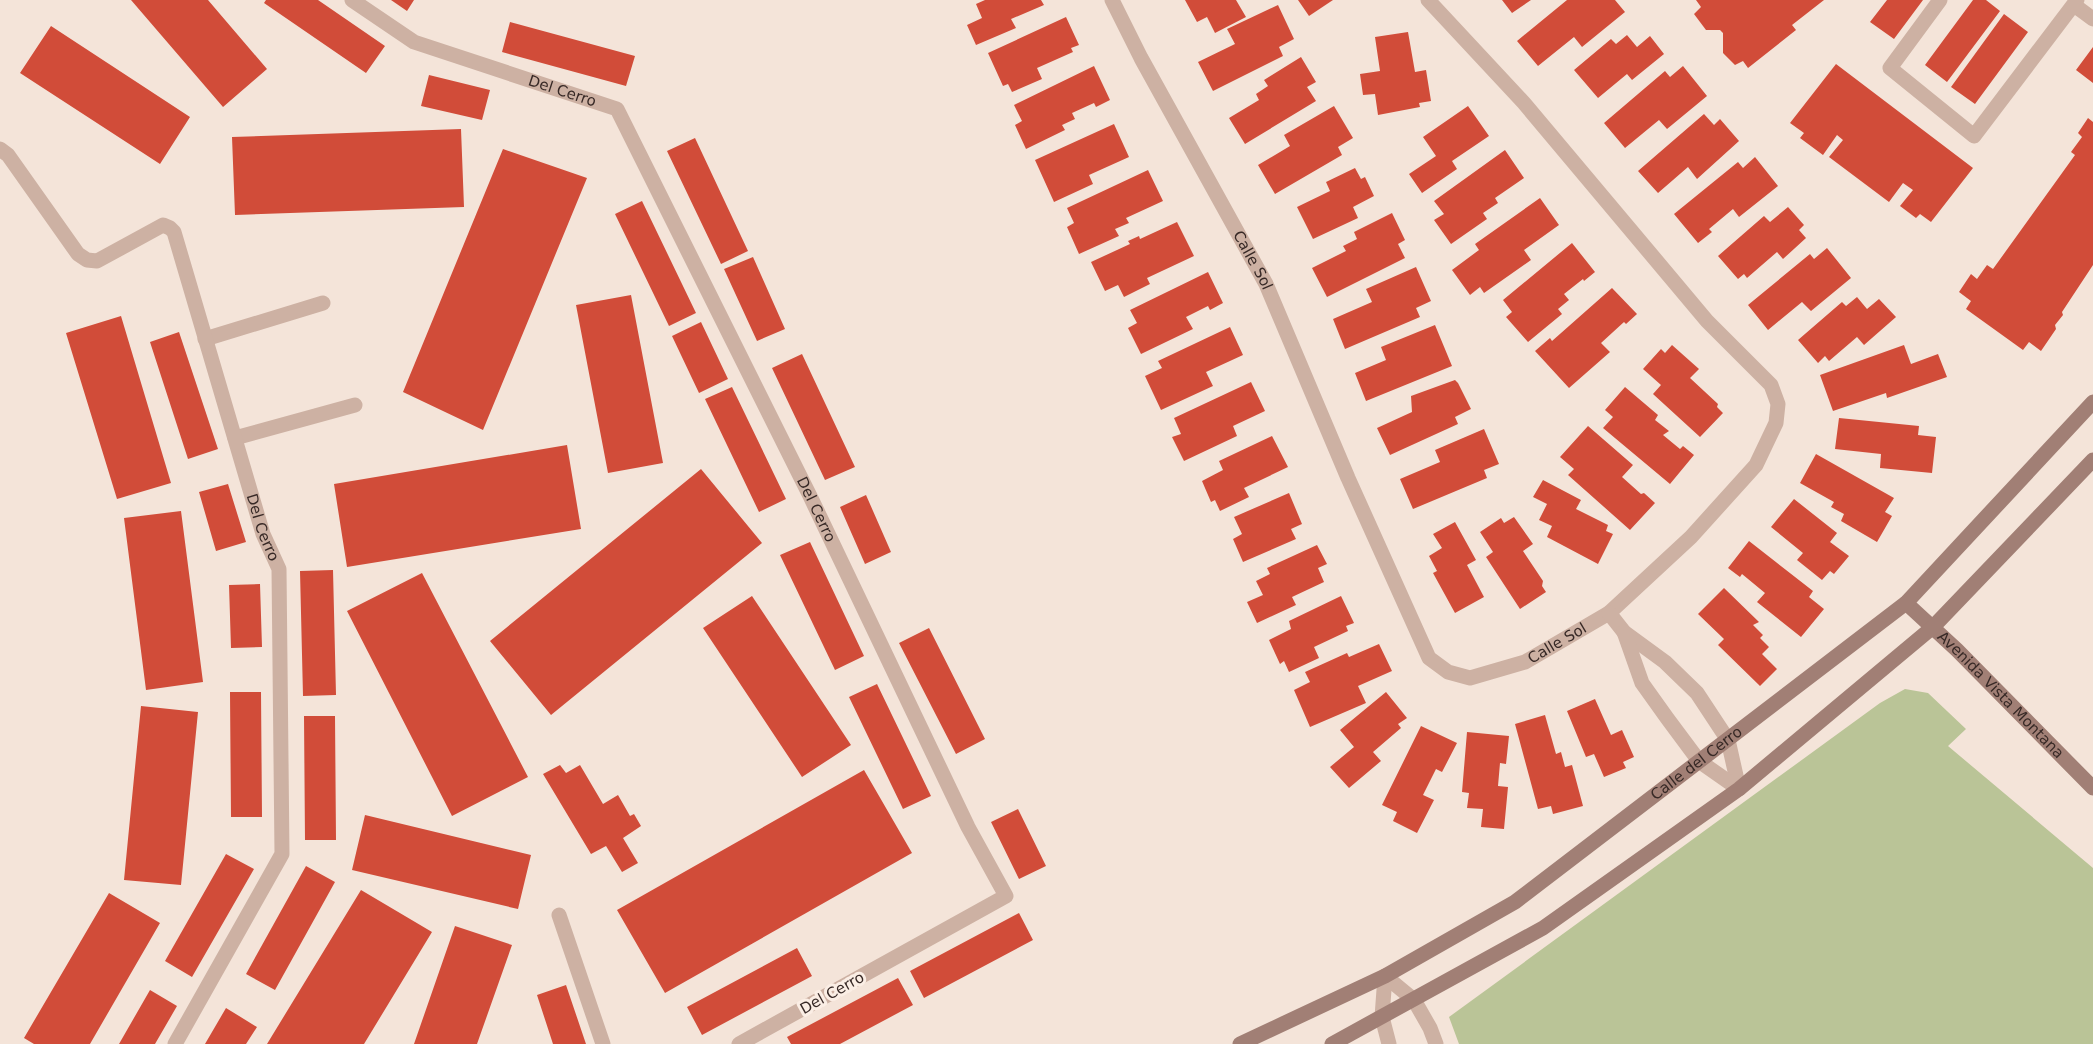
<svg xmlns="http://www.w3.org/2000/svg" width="2093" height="1044" viewBox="0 0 2093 1044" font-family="'DejaVu Sans',sans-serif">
<rect width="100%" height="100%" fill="#f4e4d9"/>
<path fill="#bac497" d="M1905 689 1928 693 1966 729 1948 746 2093 868V1044H1459L1449 1017 1880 703Z"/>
<path fill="#d14c39" d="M131 0H208L267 69 223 107Z
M266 0H318L385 46 366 73 264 3Z
M391 0H414L407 11Z
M985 0H1041L1044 5 1011 19 1016 28 976 45 967 25 982 18 976 4Z
M1185 0H1236L1246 17 1215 33 1207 17 1197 22Z
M1298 0H1333L1309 16Z
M1502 0H1531L1512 13Z
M1567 0H1615L1625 12 1582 47 1574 37 1538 66 1517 41Z
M1696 0H1824L1792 25 1796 30 1748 68 1743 61 1735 65 1723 53V33L1720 30H1706L1694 14 1701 7Z
M1887 0H1923L1894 39 1870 22Z
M1973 0H1986L2000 11 1947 82 1925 65Z
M1278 5 1294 39 1279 47 1283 56 1213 91 1198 62 1235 44 1227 29Z
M2004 14 2028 32 1975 104 1951 87Z
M1066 17 1079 45 1071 48 1073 52 1037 68 1042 79 1012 92 1008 84 1003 86 988 53Z
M510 22 635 56 626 86 502 52Z
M51 26 190 117 160 164 20 73Z
M1408 32 1415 72 1426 70 1431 101 1419 103 1420 107 1378 115 1375 94 1363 95 1360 74 1380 71 1375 37Z
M1627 35 1637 47 1650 36 1664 54 1632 80 1627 74 1598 98 1574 70 1611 39 1616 44Z
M2093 47V83L2076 70Z
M1301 57 1316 82 1307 87 1316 101 1245 144 1229 118 1259 100 1256 94 1268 86 1264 80Z
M1836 64 1973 168 1931 222 1920 214 1916 218 1900 206 1913 190 1903 183 1889 202 1829 157 1843 140 1837 135 1823 155 1800 138 1804 133 1790 123Z
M1094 66 1110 100 1096 107 1094 103 1072 113 1075 119 1062 125 1065 130 1026 149 1015 125 1022 121 1014 105Z
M1683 66 1707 96 1667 129 1659 120 1625 148 1604 123 1665 71 1670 77Z
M429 75 490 90 482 120 421 106Z
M1334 106 1353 138 1338 147 1342 155 1275 194 1258 165 1290 146 1284 135Z
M1468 106 1489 136 1452 161 1457 169 1422 193 1409 174 1436 156 1423 137Z
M1704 114 1714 125 1720 119 1739 141 1697 179 1688 167 1658 193 1638 171Z
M2088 118 2093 122V265L2062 312 2063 315 2055 325 2056 329 2041 351 2029 342 2023 350 1966 309 1971 301 1959 292 1971 274 1977 279 1987 265 1993 269 2075 155 2071 152 2082 137 2078 133Z
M1114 124 1129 157 1089 175 1093 184 1054 202 1035 160Z
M461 129 464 207 235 215 232 137Z
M695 138 748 251 721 264 667 151Z
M503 149 587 178 483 430 403 392Z
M1505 150 1524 178 1495 198 1498 203 1483 213 1487 219 1451 244 1434 220 1444 214 1434 201Z
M1755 157 1778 186 1739 217 1733 209 1709 229 1712 232 1698 243 1674 214 1738 162 1743 168Z
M1355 168 1361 179 1365 177 1374 196 1353 207 1358 218 1313 239 1297 207 1330 191 1326 182Z
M1148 170 1163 201 1126 218 1129 223 1115 229 1119 236 1079 254 1067 227 1074 223 1067 208Z
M1540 198 1559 225 1524 250 1531 260 1484 293 1480 287 1470 295 1452 270 1479 250 1475 244Z
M642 201 696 313 669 326 615 214Z
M1788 207 1804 225 1799 230 1806 238 1783 259 1777 252 1747 278 1744 274 1738 279 1718 256 1764 216 1770 222Z
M1392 213 1405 240 1398 244 1405 258 1327 297 1312 268 1346 251 1343 246 1357 239 1354 232Z
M1177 222 1194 256 1147 278 1150 284 1124 297 1118 285 1105 291 1091 262 1130 244 1128 241 1139 236 1140 239Z
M1572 243 1595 272 1584 281 1583 279 1564 294 1569 300 1558 309 1562 314 1528 342 1506 317 1512 312 1503 300Z
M1827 248 1851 278 1811 311 1802 302 1768 330 1748 305 1810 254 1814 259Z
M753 257 785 329 757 341 724 269Z
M1416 267 1431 301 1416 308 1420 317 1345 349 1333 319 1372 302 1366 289Z
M1208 272 1223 303 1210 310 1208 306 1186 317 1193 329 1141 354 1128 328 1137 323 1130 310Z
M1612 288 1637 314 1626 324 1624 322 1601 343 1610 352 1569 388 1535 351 1550 338 1552 341Z
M631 295 663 463 608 473 576 305Z
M1857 297 1867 309 1879 299 1896 317 1864 345 1857 337 1829 361 1825 356 1818 363 1798 340 1842 302 1846 306Z
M121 316 171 483 117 499 66 333Z
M701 322 728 379 699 393 672 336Z
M1435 325 1452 366 1366 401 1355 373 1386 360 1381 347Z
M1230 327 1243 355 1206 372 1213 386 1161 410 1145 376 1162 368 1158 361Z
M179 332 218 449 188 459 150 342Z
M1672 345 1699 369 1690 378 1718 404 1717 407 1723 413 1700 437 1653 394 1661 385 1643 369 1661 349 1665 353Z
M1904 345 1911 364 1938 354 1947 377 1887 398 1886 393 1833 411 1820 375Z
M802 354 855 467 825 480 772 368Z
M1455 380 1458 383 1471 409 1455 417 1458 424 1390 455 1377 428 1412 412 1411 396Z
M1251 382 1265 411 1233 426 1237 436 1184 461 1172 437 1181 434 1174 418Z
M732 387 786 499 759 512 705 399Z
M1625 387 1658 415 1655 420 1669 431 1663 435 1680 449 1683 446 1694 455 1670 484 1603 428 1613 417 1605 410Z
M1839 418 1919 426 1918 435 1936 437 1932 473 1880 468 1881 454 1835 449Z
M1588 426 1633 465 1622 477 1641 494 1644 493 1655 503 1630 530 1568 475 1574 469 1560 457Z
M1484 429 1499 464 1484 470 1487 478 1413 509 1400 479 1440 462 1435 450Z
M1272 436 1288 467 1244 488 1249 497 1220 511 1215 500 1211 502 1202 481 1223 470 1219 461Z
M567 445 581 529 347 567 334 484Z
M1816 454 1894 498 1885 512 1892 516 1877 542 1841 521 1844 514 1831 507 1834 502 1800 483Z
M701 469 762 543 551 715 490 641Z
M1543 480 1581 500 1576 509 1608 525 1606 531 1613 534 1598 564 1547 537 1552 526 1539 520 1547 504 1533 497Z
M228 484 246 542 216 551 199 492Z
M1289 493 1302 524 1291 529 1296 539 1243 562 1233 539 1242 534 1234 517Z
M866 495 891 552 865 564 840 507Z
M1794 499 1837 533 1830 542 1849 556 1834 574 1830 571 1822 580 1797 560 1803 553 1771 527Z
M181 511 203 682 146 690 124 518Z
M1514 517 1533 544 1523 551 1543 581 1542 586 1546 592 1520 609 1486 557 1493 552 1480 532 1501 518 1504 523Z
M1455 522 1476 560 1467 565 1484 597 1455 613 1433 573 1437 571 1429 556 1442 548 1433 534Z
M1749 541 1813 591 1809 597 1824 609 1801 637 1757 602 1765 593 1742 574 1740 577 1728 568Z
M810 542 864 656 835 670 780 555Z
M1317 545 1327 564 1318 568 1324 582 1292 597 1296 605 1257 623 1247 602 1263 595 1256 581 1270 574 1267 568Z
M333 570 336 695 303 696 300 571Z
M422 573 528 777 452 816 347 611Z
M260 584 262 647 231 648 229 585Z
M1724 588 1759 622 1753 625 1763 635 1760 638 1769 647 1762 654 1777 669 1760 686 1718 645 1724 639 1698 614Z
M752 596 851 745 802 777 703 628Z
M1341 596 1354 623 1346 626 1348 631 1314 647 1319 658 1289 672 1284 661 1280 664 1269 640 1291 629 1289 621Z
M929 628 985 739 956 754 899 643Z
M1379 644 1392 671 1358 686 1366 703 1310 727 1294 690 1310 682 1305 672 1347 653 1349 657Z
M877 684 931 796 903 809 849 697Z
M230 692H261L262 817H231Z
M1386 692 1407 718 1398 724 1401 728 1373 752 1381 761 1349 788 1330 767 1354 747 1340 730Z
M1595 699 1611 735 1622 730 1634 757 1623 762 1626 768 1604 777 1594 754 1586 757 1567 711Z
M141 706 198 712 181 885 124 880Z
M1545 715 1556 754 1561 752 1565 767 1572 765 1583 806 1553 814 1551 806 1538 809 1515 724Z
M304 716H335L336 840H305Z
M1421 726 1457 743 1442 772 1436 769 1423 795 1434 800 1417 833 1393 821 1397 812 1382 805Z
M1467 732 1509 736 1506 764 1500 763 1498 786 1508 787 1504 829 1481 827 1483 809 1467 808 1469 793 1462 792Z
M560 765 566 773 580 765 603 804 618 795 630 816 634 814 641 826 623 838 638 863 622 872 606 846 591 854 543 774Z
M864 770 912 853 665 993 617 910Z
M1018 809 1046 866 1019 879 991 822Z
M365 815 531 855 518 909 352 870Z
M226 854 254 869 192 977 165 961Z
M306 866 335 882 275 990 246 974Z
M361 890 432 932 364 1044H267Z
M109 893 160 923 90 1044H34L24 1038Z
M1019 913 1033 940 924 998 910 971Z
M455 926 512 945 477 1044H414Z
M797 948 812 976 702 1035 687 1007Z
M898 978 913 1005 840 1044H791L787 1037Z
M566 985 586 1044H553L537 995Z
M150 990 177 1006 155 1044H119Z
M226 1008 257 1027 246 1044H205Z"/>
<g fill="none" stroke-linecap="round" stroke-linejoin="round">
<path stroke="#cdb1a3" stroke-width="15" d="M1940 0 1890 68 1974 136 2077 0
M2074 5 2093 19
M205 339 323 303
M235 438 355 405
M559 915 603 1044"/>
<g stroke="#cdb1a3" stroke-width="15">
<path id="s1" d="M352 0 414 42 617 109 810 496 968 827 1006 896 739 1044"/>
<path id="s2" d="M1112 0 1141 58 1266 284 1348 478 1429 658 1448 672 1470 678 1525 662 1609 613 1691 537 1756 465 1776 423 1778 404 1771 385 1707 321 1524 103 1428 0"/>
<path id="s3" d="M0 149 8 155 78 254 87 260 97 261 163 225 170 228 174 232 263 534 279 569 282 854 175 1044"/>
<path d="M1609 613 1624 632 1665 662 1697 693 1728 740 1739 789"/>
<path d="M1624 632 1642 683 1667 718 1699 761 1739 789"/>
<path d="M1385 976 1414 1000 1430 1028 1436 1044"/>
<path d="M1385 976 1382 1017 1389 1044"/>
</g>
<g stroke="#a17f75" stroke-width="15">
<path id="s4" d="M1906 603 1957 650 2093 788"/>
<path id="s5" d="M1240 1044 1385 976 1515 902 1906 603 2093 402"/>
<path d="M1332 1044 1543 928 1739 789 1933 627 2093 460"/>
</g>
</g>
<g text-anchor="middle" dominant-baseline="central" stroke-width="6" stroke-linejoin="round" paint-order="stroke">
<g font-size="15" fill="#372926" stroke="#fbeee5">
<text stroke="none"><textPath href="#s1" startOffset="231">Del Cerro</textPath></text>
<text stroke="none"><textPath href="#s2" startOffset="296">Calle Sol</textPath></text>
<text stroke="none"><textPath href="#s1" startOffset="736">Del Cerro</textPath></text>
<text stroke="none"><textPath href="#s3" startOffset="549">Del Cerro</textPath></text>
<text stroke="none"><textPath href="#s2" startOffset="872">Calle Sol</textPath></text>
<text stroke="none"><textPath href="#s4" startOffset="132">Avenida Vista Montana</textPath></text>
<text stroke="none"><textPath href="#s5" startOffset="538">Calle del Cerro</textPath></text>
<text transform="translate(832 993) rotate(-29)">Del Cerro</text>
</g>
</g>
</svg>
